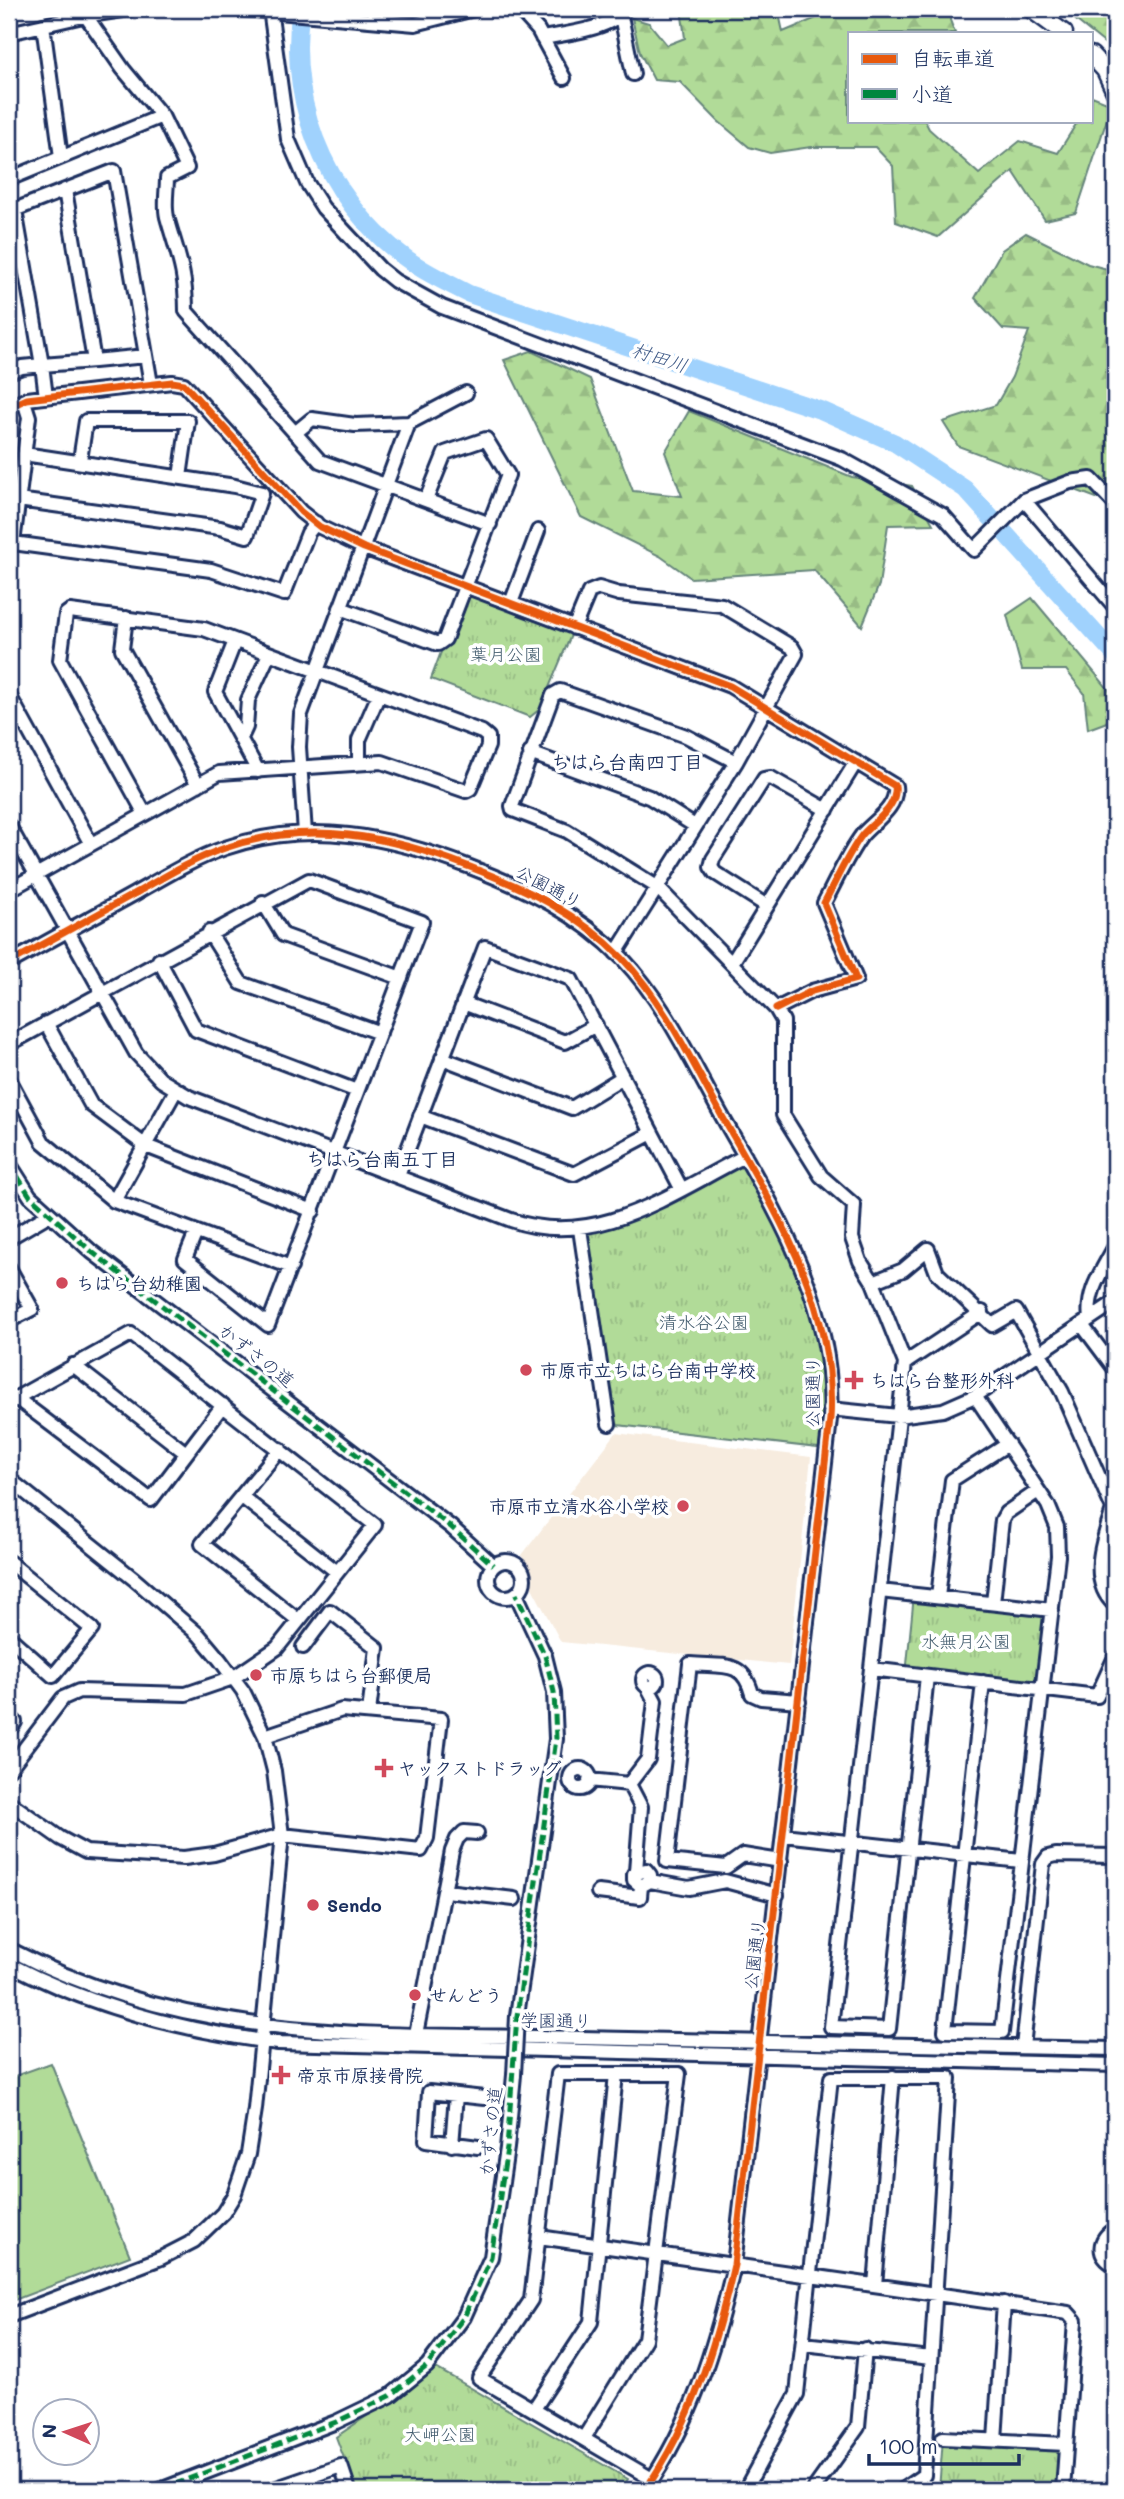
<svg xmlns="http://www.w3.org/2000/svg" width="1124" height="2499" viewBox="0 0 1124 2499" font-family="Mali,'Klee One',sans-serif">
<defs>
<pattern id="forest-firs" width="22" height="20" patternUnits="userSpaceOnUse" patternTransform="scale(1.75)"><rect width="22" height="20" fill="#b1db98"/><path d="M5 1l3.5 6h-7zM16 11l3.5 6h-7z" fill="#98bc85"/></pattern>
<pattern id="park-tufts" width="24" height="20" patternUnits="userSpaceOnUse" patternTransform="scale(1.75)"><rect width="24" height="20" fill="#b1db98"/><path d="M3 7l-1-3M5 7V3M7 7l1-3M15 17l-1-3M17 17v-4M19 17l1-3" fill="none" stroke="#98bc85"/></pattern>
</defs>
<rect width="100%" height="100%" fill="#fff"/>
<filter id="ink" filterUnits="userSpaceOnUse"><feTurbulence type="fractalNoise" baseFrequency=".0143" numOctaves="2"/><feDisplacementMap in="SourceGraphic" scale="14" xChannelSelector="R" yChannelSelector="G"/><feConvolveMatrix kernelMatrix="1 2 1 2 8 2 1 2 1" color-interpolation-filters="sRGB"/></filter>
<g filter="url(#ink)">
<path fill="#f7ecdf" d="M616 1433 811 1457 789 1665 561 1642 529 1582 522 1555Z"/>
<path fill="url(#forest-firs)" stroke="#66857b" stroke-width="2" d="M681 9H778L783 32 826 14 856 9H954L950 20 955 33H849V121H925L929 129 979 174 1020 141 1058 153 1078 121H1091L1092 96 1112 104 1076 213 1045 220 1013 171 938 237 896 222 893 166 875 147H811L770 153 749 147 718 121 680 82 654 80 640 53 632 18 649 23 667 45 685 38Z
M1062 9H1115V52L1113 50Z
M1026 233 1088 264 1115 271V505L958 446 943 422 996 405 1012 377 1029 331 1003 329 975 298 1002 250Z
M531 351 590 379 633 491 682 496 665 452 689 411 852 477 912 486 933 524 888 525 879 585 862 626 814 570 691 578 660 556 581 517 504 360Z
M1032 598 1115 697V719L1088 729 1084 693 1066 670H1022L1007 615Z"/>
<path fill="url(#park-tufts)" stroke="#66857b" stroke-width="2" d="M466 585 574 628 540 709 530 717 431 679Z
M745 1156 821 1321 827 1449 609 1424 580 1229 613 1222Z
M914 1595 1052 1610 1042 1689 906 1674Z
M432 2366 452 2377 628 2479 621 2490H356L336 2437 408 2388Z
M943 2438 1066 2444 1063 2490H939Z"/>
<path fill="#b1db98" stroke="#66857b" stroke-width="2" d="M51 2063 130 2256 9 2302V2078Z"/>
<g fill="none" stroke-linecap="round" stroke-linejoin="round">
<path stroke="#a0d2fd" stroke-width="18" d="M301 9C285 110 334 215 422 269 437 278 453 286 469 294L823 411 895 443 965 489 1115 655"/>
<defs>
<path id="minor" d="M81 9 123 69 162 116 187 168 167 178C167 190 164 205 167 217 177 253 186 271 186 311L320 461 490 524
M243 9 415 24 474 9
M270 9 288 139 307 183 323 208 380 269 395 281 442 307 842 459 943 515 974 550 1024 500 1070 482 1091 479 1115 504
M519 9 538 30 564 78
M621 16 633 74
M43 25 61 157
M9 33 83 16 130 9
M542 38C565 34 612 29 625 9
M9 179 162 116
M65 190 94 361 146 356
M15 210 42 365 94 361
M9 212 114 171 151 384
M9 372 22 367 42 365 46 397
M24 401 29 417 13 543 211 570 284 594 308 533 316 523
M9 407 27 399 172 382 184 384 301 512 320 527 364 548 730 686 895 786C898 808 874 821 862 835 847 855 836 881 824 903L856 979 812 991 776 1009
M295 433 312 419 355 425 409 423 466 393
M80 460 86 421H188L180 477
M18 500 220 528 247 536 262 493 235 486 24 454
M1024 500 1115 607
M511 603 538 531
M340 608 438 644 445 639 508 475 486 439 445 453 426 500
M126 618 122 649 198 785
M574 628 589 592 599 588 619 594 722 605 792 647 796 654 736 762 616 953
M235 641 215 692 258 771
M9 695 91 844
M241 738 246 727 248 700 269 654
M530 753 649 797 695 826
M736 762 686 736 560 691 553 695 512 806 513 810 567 831 657 887 776 1009 783 1021V1115L821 1176 854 1205 852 1238 860 1261 873 1282 905 1363 831 2027 889 2029 927 1676
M359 763V740L379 694
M9 826 136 1053 161 1080 189 1097 511 1220C596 1250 671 1193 745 1156
M305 833 299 747 301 714 409 423
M9 890 219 773 382 762 466 791 470 789 488 746V737L482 732 204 629 70 611 66 614 60 660 145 814
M263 902 283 935 401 978
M767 906 715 873 711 867 713 859 764 779 771 778 827 810
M209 932 241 983 380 1033
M159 960 196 1030 357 1091
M9 963C51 940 92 917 134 894 164 877 193 859 225 848 309 819 390 836 470 867 527 889 578 913 622 958 667 1005 695 1069 727 1125 779 1216 837 1311 830 1419L734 2265C716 2344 692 2423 645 2490
M732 963 856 762
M463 1003 565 1042 596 1025
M46 1023 91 1105 146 1146 313 1211
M9 1044 309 880 422 922 268 1325 185 1259 196 1232
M442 1058 572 1108 623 1077
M9 1079 43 1142 114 1201 291 1267
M420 1116 574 1174 652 1133
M9 1163 30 1196 92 1252 451 1527 493 1565
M398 1175 485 947 571 979 681 1188
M114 1201 176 1090
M580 1229 609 1424
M9 1238 50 1214
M9 1268 32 1309 9 1321
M873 1282 903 1270 928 1249 937 1273 992 1325 1016 1311 1062 1392 1113 1509
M1090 1319C1086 1291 1103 1270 1115 1246
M1082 1325 1115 1369
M905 1363 982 1312
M73 1365 186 1453
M975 1396 1048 1505 1057 1527 1058 1556 1002 2032 945 2031 983 1682
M16 1398 151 1500 223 1405
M9 1402 131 1334 375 1525 277 1648 233 1678 186 1694 79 1691 63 1698 9 1769
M830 1409 898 1416 943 1410 975 1396 1115 1302
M280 1449 202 1544 298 1620
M9 1479 134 1579 199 1635 220 1660 243 1691 265 1736 274 1771 282 1835 255 2109 248 2154 234 2195 223 2213 194 2241 161 2258 9 2316
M242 1497 337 1572
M1115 1504C1105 1534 1086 1580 1115 1605
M488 1579a18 18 0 1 1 36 0a18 18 0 1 1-36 0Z
M9 1562 92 1629 53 1676 9 1637
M880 1591 1052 1610
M516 1594 545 1656 554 1692 556 1739 517 2016
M938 1597 952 1480 1008 1444
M993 1603 1002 1520 1006 1513 1038 1491
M303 1647 330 1611 377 1648 369 1712
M871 1669 1097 1696 1115 1657
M643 1680a7 7 0 1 1 14 0a7 7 0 1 1-14 0Z
M9 1717 15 1722 9 1730
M570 1779a10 10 0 1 1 20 0a10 10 0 1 1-20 0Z
M589 1780 629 1784
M9 1802 60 1838 86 1852 184 1858 214 1854 282 1835 421 1850 427 1838 441 1719 342 1710 265 1736
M783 1835 1021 1861
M781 1861 743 1855 726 1867 667 1861 690 1664C722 1667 743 1659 752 1694L761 1698 799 1701
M636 1871 641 1807 629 1784 648 1759 655 1701 647 1686
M650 1881V1875L646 1870 634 1874V1880L641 1886 650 1881 689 1888 725 1881 777 1895
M446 1891 514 1899
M598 1892 640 1897 641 1886
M9 1949C194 2045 379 2033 581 2038 759 2043 937 2045 1115 2049
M9 1964C93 2008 184 2031 278 2043L1115 2065
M416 2034 452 1851 457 1839 464 1832 477 1833
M1023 2047 1043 1864 1048 1857 1056 1855 1115 1856
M452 2145 456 2095
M478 2147 426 2140 429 2092 484 2098
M1115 2229C1098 2238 1096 2257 1115 2265
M539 2237 1068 2313 1075 2321 1063 2490
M875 2285 893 2077
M803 2344 931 2358
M534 2409 591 2322 616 2074
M584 2438 645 2339 679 2074H558L531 2300 479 2378 652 2479
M943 2438 1066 2444
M995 2440 1004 2303
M160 2490 336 2422 390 2396 427 2366 464 2317 491 2257 507 2148 514 2075
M271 2490 341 2466 349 2490
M745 2490 797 2394 831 2078H949L924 2475 902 2490
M813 2490 858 2427 865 2349"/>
<path id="major" d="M1031 9 1064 33
M1091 55 1105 70 1115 92"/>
</defs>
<use href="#minor" stroke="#1b2f5e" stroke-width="18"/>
<use href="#major" stroke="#1b2f5e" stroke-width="21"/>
<use href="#minor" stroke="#fff" stroke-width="12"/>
<use href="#major" stroke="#fff" stroke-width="16"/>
<defs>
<path id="minor-bridge" d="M514 2075 517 2016"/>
</defs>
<use href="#minor-bridge" stroke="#1b2f5e" stroke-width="18" stroke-linecap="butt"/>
<use href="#minor-bridge" stroke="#fff" stroke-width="12"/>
<path stroke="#00873e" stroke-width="5" stroke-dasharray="10 5" stroke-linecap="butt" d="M9 1163 30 1196 92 1252 451 1527 493 1565
M160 2490 336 2422 390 2396 427 2366 464 2317 491 2257 507 2148 517 2016 556 1739 554 1692 545 1656 516 1594"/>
<defs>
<path id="cycleway" d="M9 407 27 399 172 382 184 384 301 512 320 527 364 548 730 686 895 786C898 808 874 821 862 835 847 855 836 881 824 903L856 979 812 991 776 1009
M9 963C51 940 92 917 134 894 164 877 193 859 225 848 309 819 390 836 470 867 527 889 578 913 622 958 667 1005 695 1069 727 1125 779 1216 837 1311 830 1419L734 2265C716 2344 692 2423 645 2490"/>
</defs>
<use href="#cycleway" stroke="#fff" stroke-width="11"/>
<use href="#cycleway" stroke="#e8590c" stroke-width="7"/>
</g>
</g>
<g fill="#d1495b" stroke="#fff" stroke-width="2.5">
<circle cx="62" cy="1283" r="7"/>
<circle cx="526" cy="1370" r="7"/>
<path d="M850.5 1369.5h7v7h7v7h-7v7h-7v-7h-7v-7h7z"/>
<circle cx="683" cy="1506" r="7"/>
<circle cx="256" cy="1675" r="7"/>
<path d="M380.5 1757.5h7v7h7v7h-7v7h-7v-7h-7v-7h7z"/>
<circle cx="313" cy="1905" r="7"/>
<circle cx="415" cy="1995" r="7"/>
<path d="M277.5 2064.5h7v7h7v7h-7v7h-7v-7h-7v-7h7z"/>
</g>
<g text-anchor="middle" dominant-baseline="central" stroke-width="7" stroke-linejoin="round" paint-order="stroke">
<g font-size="18" fill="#405a6c" stroke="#fff">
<text x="506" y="654">葉月公園</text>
<text x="704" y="1322">清水谷公園</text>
<text x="966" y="1641">水無月公園</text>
<text x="440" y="2434">大岬公園</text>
</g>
<g font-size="18" fill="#1b2f5e" stroke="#fff">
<text transform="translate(549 886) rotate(28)">公園通り</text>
<text transform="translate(257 1355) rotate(38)">かずさの道</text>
<text transform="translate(812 1392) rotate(-90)">公園通り</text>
<text transform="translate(754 1954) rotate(-83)">公園通り</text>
<text transform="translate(556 2020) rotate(1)">学園通り</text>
<text transform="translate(490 2131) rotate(-84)">かずさの道</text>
</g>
<g font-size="18" font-weight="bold" fill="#1b2f5e" stroke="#fff" text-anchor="start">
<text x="76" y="1283">ちはら台幼稚園</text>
<text x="540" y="1370">市原市立ちはら台南中学校</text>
<text x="870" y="1380">ちはら台整形外科</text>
<text x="669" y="1506" text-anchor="end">市原市立清水谷小学校</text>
<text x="270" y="1675">市原ちはら台郵便局</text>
<text x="398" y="1768">ヤックストドラッグ</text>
<text x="327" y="1905">Sendo</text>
<text x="429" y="1995">せんどう</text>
<text x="297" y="2075">帝京市原接骨院</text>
</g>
<g font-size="19" font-style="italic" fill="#3c5886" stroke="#fff">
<text transform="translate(660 357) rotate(18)">村田川</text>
</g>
<g font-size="19" font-weight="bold" fill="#1b2f5e" stroke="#fff">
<text x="627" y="761">ちはら台南四丁目</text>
<text x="382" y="1158">ちはら台南五丁目</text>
</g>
</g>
<rect width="1124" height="2499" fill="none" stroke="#fff" stroke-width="35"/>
<rect x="18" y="18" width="1089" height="2464" fill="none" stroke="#1b2f5e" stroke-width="2.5" filter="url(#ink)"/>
<rect x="848" y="32" width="245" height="91" fill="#ffffff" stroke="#a4acbf" stroke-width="2"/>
<rect x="862" y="54" width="35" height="10" fill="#e8590c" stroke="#a4acbf" stroke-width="2"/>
<text x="911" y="66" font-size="21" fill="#1b2f5e">自転車道</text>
<rect x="862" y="89" width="35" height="10" fill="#00873e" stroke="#a4acbf" stroke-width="2"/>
<text x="911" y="102" font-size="21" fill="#1b2f5e">小道</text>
<g transform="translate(66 2432) rotate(273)"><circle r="33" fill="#ffffff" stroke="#a4acbf" stroke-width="2"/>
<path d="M0-5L12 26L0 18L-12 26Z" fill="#d1495b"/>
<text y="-10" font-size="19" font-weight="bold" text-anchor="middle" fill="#1b2f5e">N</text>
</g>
<path d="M869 2454v10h150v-10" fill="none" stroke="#1b2f5e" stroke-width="3.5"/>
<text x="879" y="2454" font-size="21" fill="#1b2f5e" stroke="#ffffff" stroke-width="5" paint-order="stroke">100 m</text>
</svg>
